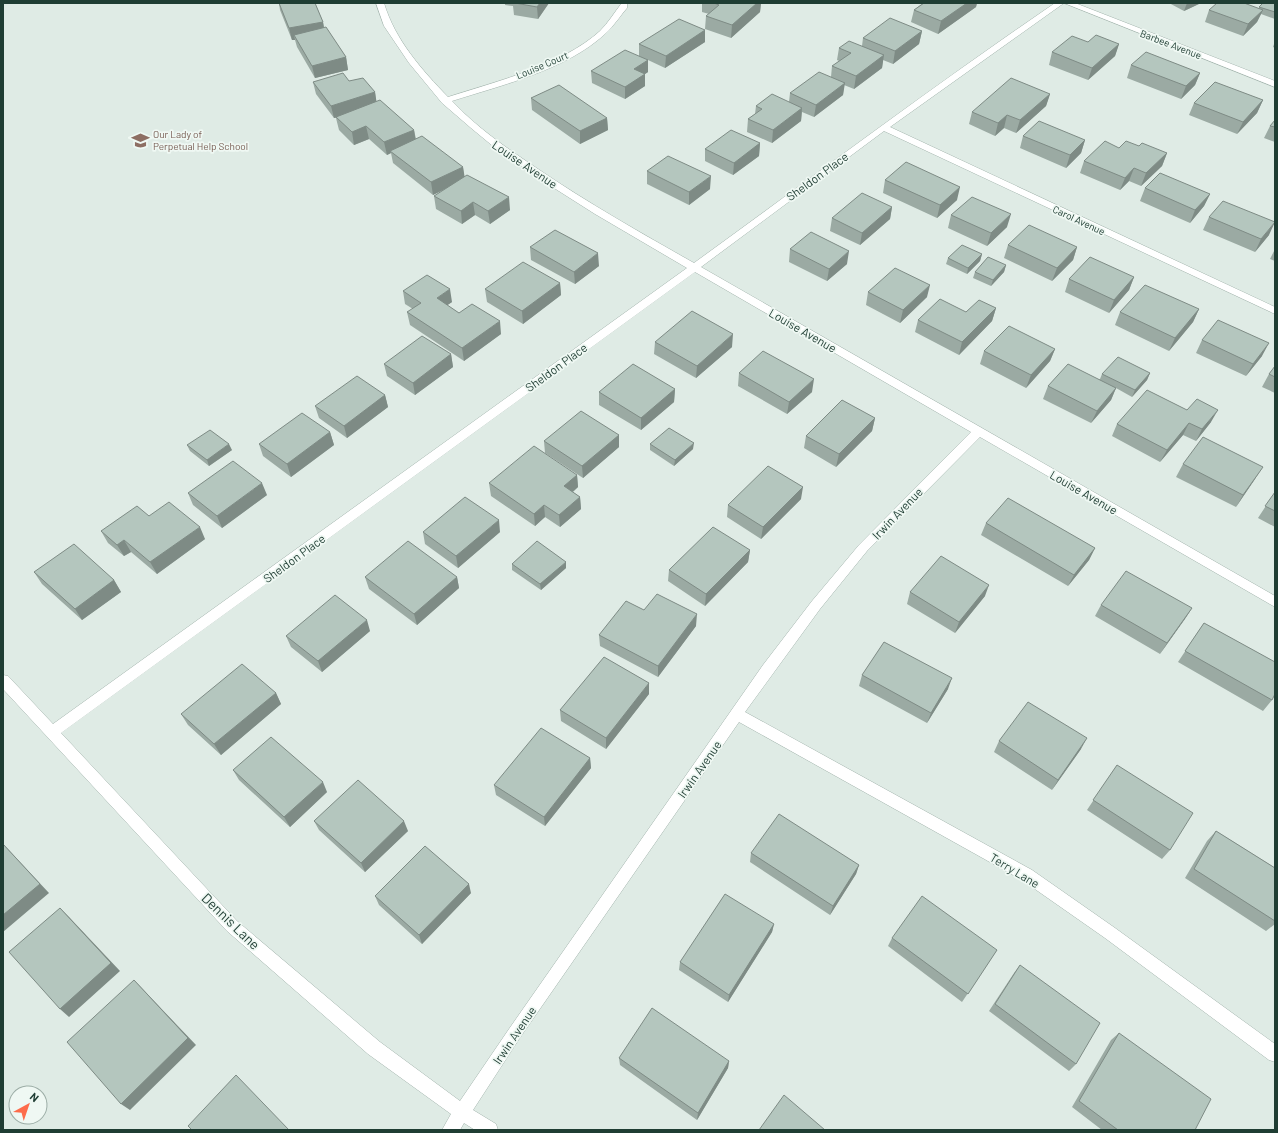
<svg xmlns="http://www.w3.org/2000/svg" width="1278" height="1133" viewBox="0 0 1278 1133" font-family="Barlow,sans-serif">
<rect width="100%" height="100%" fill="#dfebe5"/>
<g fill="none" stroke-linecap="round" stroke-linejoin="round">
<defs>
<path id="street" d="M376 3H384C395 40 422 70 448 97 497 81 561 66 600 31 608 23 614 13 621 4H627V8C620 16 614 26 605 34 566 70 502 85 452 101 477 128 508 149 538 169 588 203 641 233 694 263 814 176 932 87 1055 3H1064L890 127 1275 307V314L884 131 701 267 1275 596V607L980 437 867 551 820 609 745 712 1032 870 1115 928 1275 1044V1062L1269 1060 1105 938 1022 880 739 722 519 1039 473 1110 496 1124 498 1130H475L464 1123 460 1130H442L451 1114 368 1054 227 931 3 689V675L8 676 53 724 687 268 595 214 543 181 494 147 471 128 442 103 409 63 384 26ZM695 272 971 432 859 545 812 601 763 665 509 1029 460 1101 380 1042 237 921 61 733Z
M1064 3H1075L1275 81V87Z"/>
</defs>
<use href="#street" stroke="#a2b3ac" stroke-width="1"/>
<use href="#street" fill="#fff" fill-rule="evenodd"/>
</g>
<path fill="#9baaa3" d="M279 3H315L323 22 324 28 346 57 348 70 315 78 297 47 295 40H292L280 10Z
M505 3H549L538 19 514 15 513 6 505 5Z
M702 3H761L760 12 731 38 705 29 706 16 709 14 702 12Z
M923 3H977L976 7 938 34 911 22 914 10Z
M1169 3H1201L1184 11Z
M1275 3V19L1261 14 1257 22 1243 36 1205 22 1209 10 1259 8V7Z
M705 30V42L665 68 648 60V72L645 74V86L625 99 592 83 591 71 639 56V44Z
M922 31 919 44 893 64 883 60 882 68 854 89 844 85 843 95 814 117 802 112 801 121 772 143 747 132 748 119 755 114 756 106 789 102 790 93 831 77 832 66 839 61 837 60 839 48 862 46 863 38Z
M1275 41V48L1273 47Z
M1119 44 1115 56 1088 80 1049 65 1052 52Z
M1131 65 1200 73 1195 85 1181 99 1127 78Z
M349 81 375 92 376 101 414 130 416 139 463 167 464 177 510 210 490 224 475 215 462 224 436 209 434 196 447 188 433 195 393 163 391 153 387 155 369 139 354 145 339 130 336 118H334L316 94 313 82Z
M1050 94 1046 106 1016 133 1004 128 995 136 969 124 972 112Z
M531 98 607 118 608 130 580 144 532 110Z
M1263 100 1257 113 1237 134 1189 115 1194 103Z
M1275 120V142L1264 138 1270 126Z
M1023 136 1085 140 1081 153 1066 168 1020 148Z
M760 143 759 156 733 175 705 161V149Z
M1139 146 1167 153 1162 166 1141 186 1129 181 1120 190 1080 173 1084 161 1119 148Z
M647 171 710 189 689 205 647 184Z
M885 180 957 200 937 218 883 193Z
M1145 188 1210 194 1204 206 1190 223 1140 201Z
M892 207 890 219 860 245 830 231 832 218Z
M951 215 1007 227 987 246 948 228Z
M1209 217 1269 235 1255 252 1203 230Z
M1008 245 1077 247 1073 260 1052 281 1004 258Z
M530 247 599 266 575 284 531 260Z
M790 249 847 264 827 281 789 262Z
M1275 249V261L1270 259Z
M982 254 980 261 967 274 946 264 948 258Z
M1006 265 1004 272 991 286 973 278 975 272Z
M1134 277 1129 290 1109 313 1065 292 1069 279Z
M560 283 561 295 523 324 487 302 485 289Z
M403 291 452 302 447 305 459 313 501 334 464 361 410 325 407 312 413 309 405 304Z
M868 292 927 297 900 323 866 305Z
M996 308 992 321 959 355 915 332 918 320 966 312Z
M1199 309 1193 322 1169 351 1115 325 1120 312Z
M1202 340 1262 356 1246 376 1196 353Z
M655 342 732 347 696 378 654 354Z
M1055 349 1050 361 1026 388 980 364 984 351Z
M451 354 453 367 415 395 387 376 384 364Z
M1275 366V393L1262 387 1269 374Z
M739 373 812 392 787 414 738 386Z
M1150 373 1147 380 1132 397 1116 388 1111 400 1091 423 1043 399 1048 386 1100 379 1102 374Z
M675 389 674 402 641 430 599 405V392Z
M385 395 388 407 347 438 319 418 315 406Z
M1187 410 1211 422 1196 441 1183 435 1160 462 1112 436 1117 424Z
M875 418 872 431 836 467 804 448 806 436Z
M330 432 334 445 291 477 263 456 259 444Z
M619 435V447L583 478 545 453 544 441Z
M650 444 693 449 674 466 650 450Z
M187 445 232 450 209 466 190 451Z
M1183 464 1255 479 1236 507 1176 477Z
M577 475 578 487 573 492 580 497 581 509 560 527 545 517 535 526 491 496 489 483Z
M1275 492V527L1258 518Z
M188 493 267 495 222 528 193 505Z
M801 499 761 539 727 517 728 505Z
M149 516 205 539 157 574 131 552 124 556 108 543 101 531Z
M986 523 1095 548 1089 560 1068 586 981 535Z
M423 532H500L458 568 425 544Z
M750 550 748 562 705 606 668 581 669 570Z
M512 564 566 568 541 590 512 570Z
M34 572 114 580 121 592 82 620 42 584Z
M365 577H457L459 588 417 625 369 589Z
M910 592 985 596 955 633 907 604Z
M1101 605 1192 608 1160 654 1095 616Z
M644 610 696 626 658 677 600 646 599 635Z
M1204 623 1272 700 1263 711 1178 662Z
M370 631 322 672 291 647 286 636Z
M862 675 948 689 927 723 859 686Z
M276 693 281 704 221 755 188 725 181 714Z
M649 694 606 749 561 721 560 710Z
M999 741 1081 749 1052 790 994 752Z
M590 758 591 768 545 826 496 795 494 785Z
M1117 765 1170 850 1162 859 1087 810Z
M233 770 327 792 290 827 239 780Z
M314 821 408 831 365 872 319 830Z
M1216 831 1275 868V924L1266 931 1185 878 1207 841Z
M751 853 859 865 856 874 830 915 750 862Z
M471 893 422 944 379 905 375 896Z
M774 924 772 932 728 1002 679 970 680 962Z
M892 938 997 950 962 1002 888 946Z
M1020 965 1076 1064 1069 1071 989 1011 1014 973Z
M1119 1033 1195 1130H1102L1072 1107 1111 1040Z
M619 1058 729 1061 728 1068 697 1120 620 1065Z"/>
<path fill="#7e8b85" d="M540 3H549L538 19 537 7Z
M757 3H761L760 12 731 38 732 25Z
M967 3H977L976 7 938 34 941 21Z
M1187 3H1201L1184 11Z
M1263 10 1257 22 1243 36 1248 24Z
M323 22 325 34 294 35 295 40H292L289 28Z
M705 30V42L665 68 666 56Z
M922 31 919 44 893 64 895 51Z
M1119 44 1115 56 1088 80 1092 68Z
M884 55 882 68 854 89 856 76Z
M346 57 348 70 315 78 312 66Z
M648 60V72L645 74V86L625 99V87L634 69Z
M1200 73 1195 85 1181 99 1186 86Z
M845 83 843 95 814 117 816 105Z
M375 92 377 105 334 118 331 106Z
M1050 94 1046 106 1016 133 1020 120Z
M1263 100 1257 113 1237 134 1243 122Z
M802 108 801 121 772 143 773 130Z
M1007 115 1004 128 995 136 998 123Z
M607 118 608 130 580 144V131Z
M366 126 369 139 354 145 352 132Z
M414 130 416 143 390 151 391 153 387 155 384 142Z
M1085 140 1081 153 1066 168 1070 155Z
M760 143 759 156 733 175 734 163Z
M1167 153 1162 166 1141 186 1146 173Z
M463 167 465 179 433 195 431 182Z
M1134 168 1129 181 1120 190 1125 178Z
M711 176 710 189 689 205V192Z
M960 187 957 200 937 218 940 205Z
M1210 194 1204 206 1190 223 1195 210Z
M509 197 510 210 490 224 488 211Z
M473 202 475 215 462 224 461 211Z
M892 207 890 219 860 245 862 233Z
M1011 214 1007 227 987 246 991 233Z
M1275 222 1269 235 1255 252 1261 239Z
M1077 247 1073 260 1052 281 1057 268Z
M849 251 847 264 827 281 829 269Z
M598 253 599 266 575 284 574 272Z
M982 254 980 261 967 274 968 268Z
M1006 265 1004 272 991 286 993 280Z
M1134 277 1129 290 1109 313 1114 300Z
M560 283 561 295 523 324 522 311Z
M930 285 927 297 900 323 903 310Z
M450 289 452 302 439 311 437 298Z
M996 308 992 321 959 355 962 342Z
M1199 309 1193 322 1169 351 1175 338Z
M500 321 501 334 464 361 462 348Z
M733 334 732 347 696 378 697 366Z
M1269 343 1262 356 1246 376 1253 364Z
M1055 349 1050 361 1026 388 1031 375Z
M451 354 453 367 415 395 413 383Z
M1150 373 1147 380 1132 397 1135 390Z
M814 379 812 392 787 414 789 402Z
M1116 388 1111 400 1091 423 1097 411Z
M675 389 674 402 641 430V418Z
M385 395 388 407 347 438 344 426Z
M1218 410 1211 422 1196 441 1202 429Z
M875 418 872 431 836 467 839 454Z
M1189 423 1183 435 1160 462 1167 450Z
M330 432 334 445 291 477 287 464Z
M619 435V447L583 478 582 466Z
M694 443 693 449 674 466 675 460Z
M229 444 232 450 209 466 207 460Z
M1263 467 1255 479 1236 507 1243 495Z
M577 475 578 487 565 498 564 486Z
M262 483 267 495 222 528 217 516Z
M803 487 801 499 761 539 763 527Z
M580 497 581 509 560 527 559 515Z
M544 505 545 517 535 526 534 514Z
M499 520 500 532 458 568 456 556Z
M200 527 205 539 157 574 150 562Z
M124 540 131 552 124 556 117 545Z
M1095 548 1089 560 1068 586 1074 575Z
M750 550 748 562 705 606 706 594Z
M566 562V568L541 590 540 584Z
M457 577 459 588 417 625 414 614Z
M114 580 121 592 82 620 75 609Z
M989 585 985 596 955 633 959 622Z
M1192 608 1185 619 1160 654 1167 643Z
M697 614 696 626 658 677V666Z
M367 620 370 631 322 672 318 661Z
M952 678 948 689 927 723 931 713Z
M649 683V694L606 749V738Z
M276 693 281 704 221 755 214 744Z
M1087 738 1081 749 1052 790 1058 780Z
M590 758 591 768 545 826 544 817Z
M323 782 327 792 290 827 284 817Z
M404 821 408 831 365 872 361 863Z
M3 844 49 893 3 932Z
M859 865 856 874 830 915 833 906Z
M469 884 471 893 422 944 419 935Z
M60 908 69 917 120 971 69 1017 60 1009Z
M774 924 772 932 728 1002 729 995Z
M134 980 196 1045 130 1110 121 1104Z
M729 1061 728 1068 697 1120 698 1113Z"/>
<path fill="#b4c6be" stroke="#7e8b85" d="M279 3H315L323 22 289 28Z
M515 3H540L537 7Z
M714 3H757L732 25 706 16 719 5Z
M924 3H967L941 21 914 10Z
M1217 3H1244L1263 10 1248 24 1209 10Z
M1263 3H1275V12L1259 7Z
M890 18 922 31 895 51 863 38Z
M679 19 705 30 666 56 639 44Z
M326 27 346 57 312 66 294 35Z
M1096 35 1119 44 1092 68 1052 52 1072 36 1088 42Z
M849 41 884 55 856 76 832 66 851 53 839 48Z
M625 50 648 60 634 69 645 74 625 87 591 71Z
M1146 52 1200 73 1186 86 1131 65Z
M819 72 845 83 816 105 790 93Z
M343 73 349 81 363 78 375 92 331 106 313 82Z
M1011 78 1050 94 1020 120 1007 115 998 123 972 112Z
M1215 82 1263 100 1243 122 1194 103Z
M559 85 607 118 580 131 531 98Z
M772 94 802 108 773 130 748 119 762 109 756 106Z
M380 100 414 130 384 142 366 126 352 132 336 117Z
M1275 120V127L1270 126Z
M1039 121 1085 140 1070 155 1023 136Z
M731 130 760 143 734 163 705 149Z
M422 136 463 167 431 182 390 151Z
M1105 141 1119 148 1126 141 1139 146 1142 143 1167 153 1146 173 1134 168 1125 178 1084 161Z
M668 156 711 176 689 192 647 171Z
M906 162 960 187 940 205 885 180Z
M1160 173 1210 194 1195 210 1145 188Z
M467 175 509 197 488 211 473 202 461 211 434 196Z
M862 193 892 207 862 233 832 218Z
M972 197 1011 214 991 233 951 215Z
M1223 201 1275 222 1261 239 1209 217Z
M1029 225 1077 247 1057 268 1008 245Z
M555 230 598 253 574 272 530 247Z
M811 232 849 251 829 269 790 249Z
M962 245 982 254 968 268 948 258Z
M988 257 1006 265 993 280 975 272Z
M1090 257 1134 277 1114 300 1069 279Z
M523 262 560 283 522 311 485 289Z
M895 268 930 285 903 310 868 292Z
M427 275 450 289 437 298 459 313 472 304 500 321 462 348 407 312 421 303 403 291Z
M1145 285 1199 309 1175 338 1120 312Z
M940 299 966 312 979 300 996 308 962 342 918 320Z
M692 311 733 334 697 366 655 342Z
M1218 320 1269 343 1253 364 1202 340Z
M1009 326 1055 349 1031 375 984 351Z
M422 336 451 354 413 383 384 364Z
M763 351 814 379 789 402 739 373Z
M1118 357 1150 373 1135 390 1102 374Z
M633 364 675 389 641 418 599 392Z
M1068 364 1116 388 1097 411 1048 386Z
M1275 366V377L1269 374Z
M357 376 385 395 344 426 315 406Z
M1147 390 1187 410 1197 399 1218 410 1202 429 1189 423 1167 450 1117 424Z
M842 400 875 418 839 454 806 436Z
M581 411 619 435 582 466 544 441Z
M302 413 330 432 287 464 259 444Z
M669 428 694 443 675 460 650 444Z
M210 430 229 444 207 460 187 445Z
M1203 437 1263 467 1243 495 1183 464Z
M534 446 577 475 564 486 580 497 559 515 544 505 534 514 489 483Z
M233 461 262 483 217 516 188 493Z
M768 466 803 487 763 527 728 505Z
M1275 492V511L1265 506Z
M465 497 499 520 456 556 423 532Z
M1008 498 1095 548 1074 575 986 523Z
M169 502 200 527 150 562 124 540 117 545 101 531 137 506 149 516Z
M713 527 750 550 706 594 669 570Z
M408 541 457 577 414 614 365 577Z
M537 541 566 562 540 584 512 564Z
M74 544 114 580 75 609 34 572Z
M941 556 989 585 959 622 910 592Z
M1126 571 1192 608 1167 643 1101 605Z
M657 594 697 614 658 666 599 635 626 601 644 610Z
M335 595 367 620 318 661 286 636Z
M1204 623 1275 662V694L1272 700 1185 651Z
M884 642 952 678 931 713 862 675Z
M604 657 649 683 606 738 560 710Z
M242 664 276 693 214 744 181 714Z
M1028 702 1087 738 1058 780 999 741Z
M541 728 590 758 544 817 494 785Z
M271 737 323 782 284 817 233 770Z
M1117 765 1193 813 1170 850 1093 800Z
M358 780 404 821 361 863 314 821Z
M779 814 859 865 833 906 751 853Z
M1216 831 1275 868V921L1194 869Z
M3 844 40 884 3 915Z
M425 846 469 884 419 935 375 896Z
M725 894 774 924 729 995 680 962Z
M922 896 997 950 968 994 892 938Z
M60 908 111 963 60 1009 9 952Z
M1020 965 1100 1023 1076 1064 995 1004Z
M134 980 188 1038 121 1104 67 1042Z
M652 1008 729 1061 698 1113 619 1058Z
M1119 1033 1211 1099 1195 1130H1118L1079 1101Z
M236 1075 289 1130H192L188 1126Z
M784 1095 825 1130H759Z"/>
<defs>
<symbol id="school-bare" viewBox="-9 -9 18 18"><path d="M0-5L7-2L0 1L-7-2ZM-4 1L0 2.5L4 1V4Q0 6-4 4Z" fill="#8d6e63" stroke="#eff8f3" stroke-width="2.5" paint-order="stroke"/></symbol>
</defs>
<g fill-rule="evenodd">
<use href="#school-bare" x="128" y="128" width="25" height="25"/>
</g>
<g text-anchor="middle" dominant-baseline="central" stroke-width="3.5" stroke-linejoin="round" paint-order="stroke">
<g font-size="10" fill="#1f3d33" stroke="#eff8f3">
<text transform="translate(1171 44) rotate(21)">Barbee Avenue</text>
<text transform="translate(542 65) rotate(-23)">Louise Court</text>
<text transform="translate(1079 220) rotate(25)">Carol Avenue</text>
</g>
<g font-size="10" fill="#785e54" stroke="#eff8f3" text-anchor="start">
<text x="153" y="134">Our Lady of<tspan x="153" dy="12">Perpetual Help School</tspan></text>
</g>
<g font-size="12" fill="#1f3d33" stroke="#eff8f3">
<text transform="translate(525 164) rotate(34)">Louise Avenue</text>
<text transform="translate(817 176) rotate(-36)">Sheldon Place</text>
<text transform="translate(803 330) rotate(30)">Louise Avenue</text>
<text transform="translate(556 367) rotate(-36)">Sheldon Place</text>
<text transform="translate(1084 492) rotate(30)">Louise Avenue</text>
<text transform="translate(897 513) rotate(-46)">Irwin Avenue</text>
<text transform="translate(294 558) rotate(-36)">Sheldon Place</text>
<text transform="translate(699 769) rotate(-55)">Irwin Avenue</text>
<text transform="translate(1015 870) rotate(31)">Terry Lane</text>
<text transform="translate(514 1035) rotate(-56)">Irwin Avenue</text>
</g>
<g font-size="14" fill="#1f3d33" stroke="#eff8f3">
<text transform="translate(231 921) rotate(44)">Dennis Lane</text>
</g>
</g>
<rect width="1278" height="1133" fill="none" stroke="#1f3d33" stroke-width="8"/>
<g transform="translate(28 1105) rotate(40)"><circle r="19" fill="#eff8f3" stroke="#9cada6"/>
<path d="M0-3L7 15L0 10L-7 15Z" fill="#fd6c4b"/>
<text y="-6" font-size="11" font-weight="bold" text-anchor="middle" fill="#1f3d33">N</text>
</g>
</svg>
